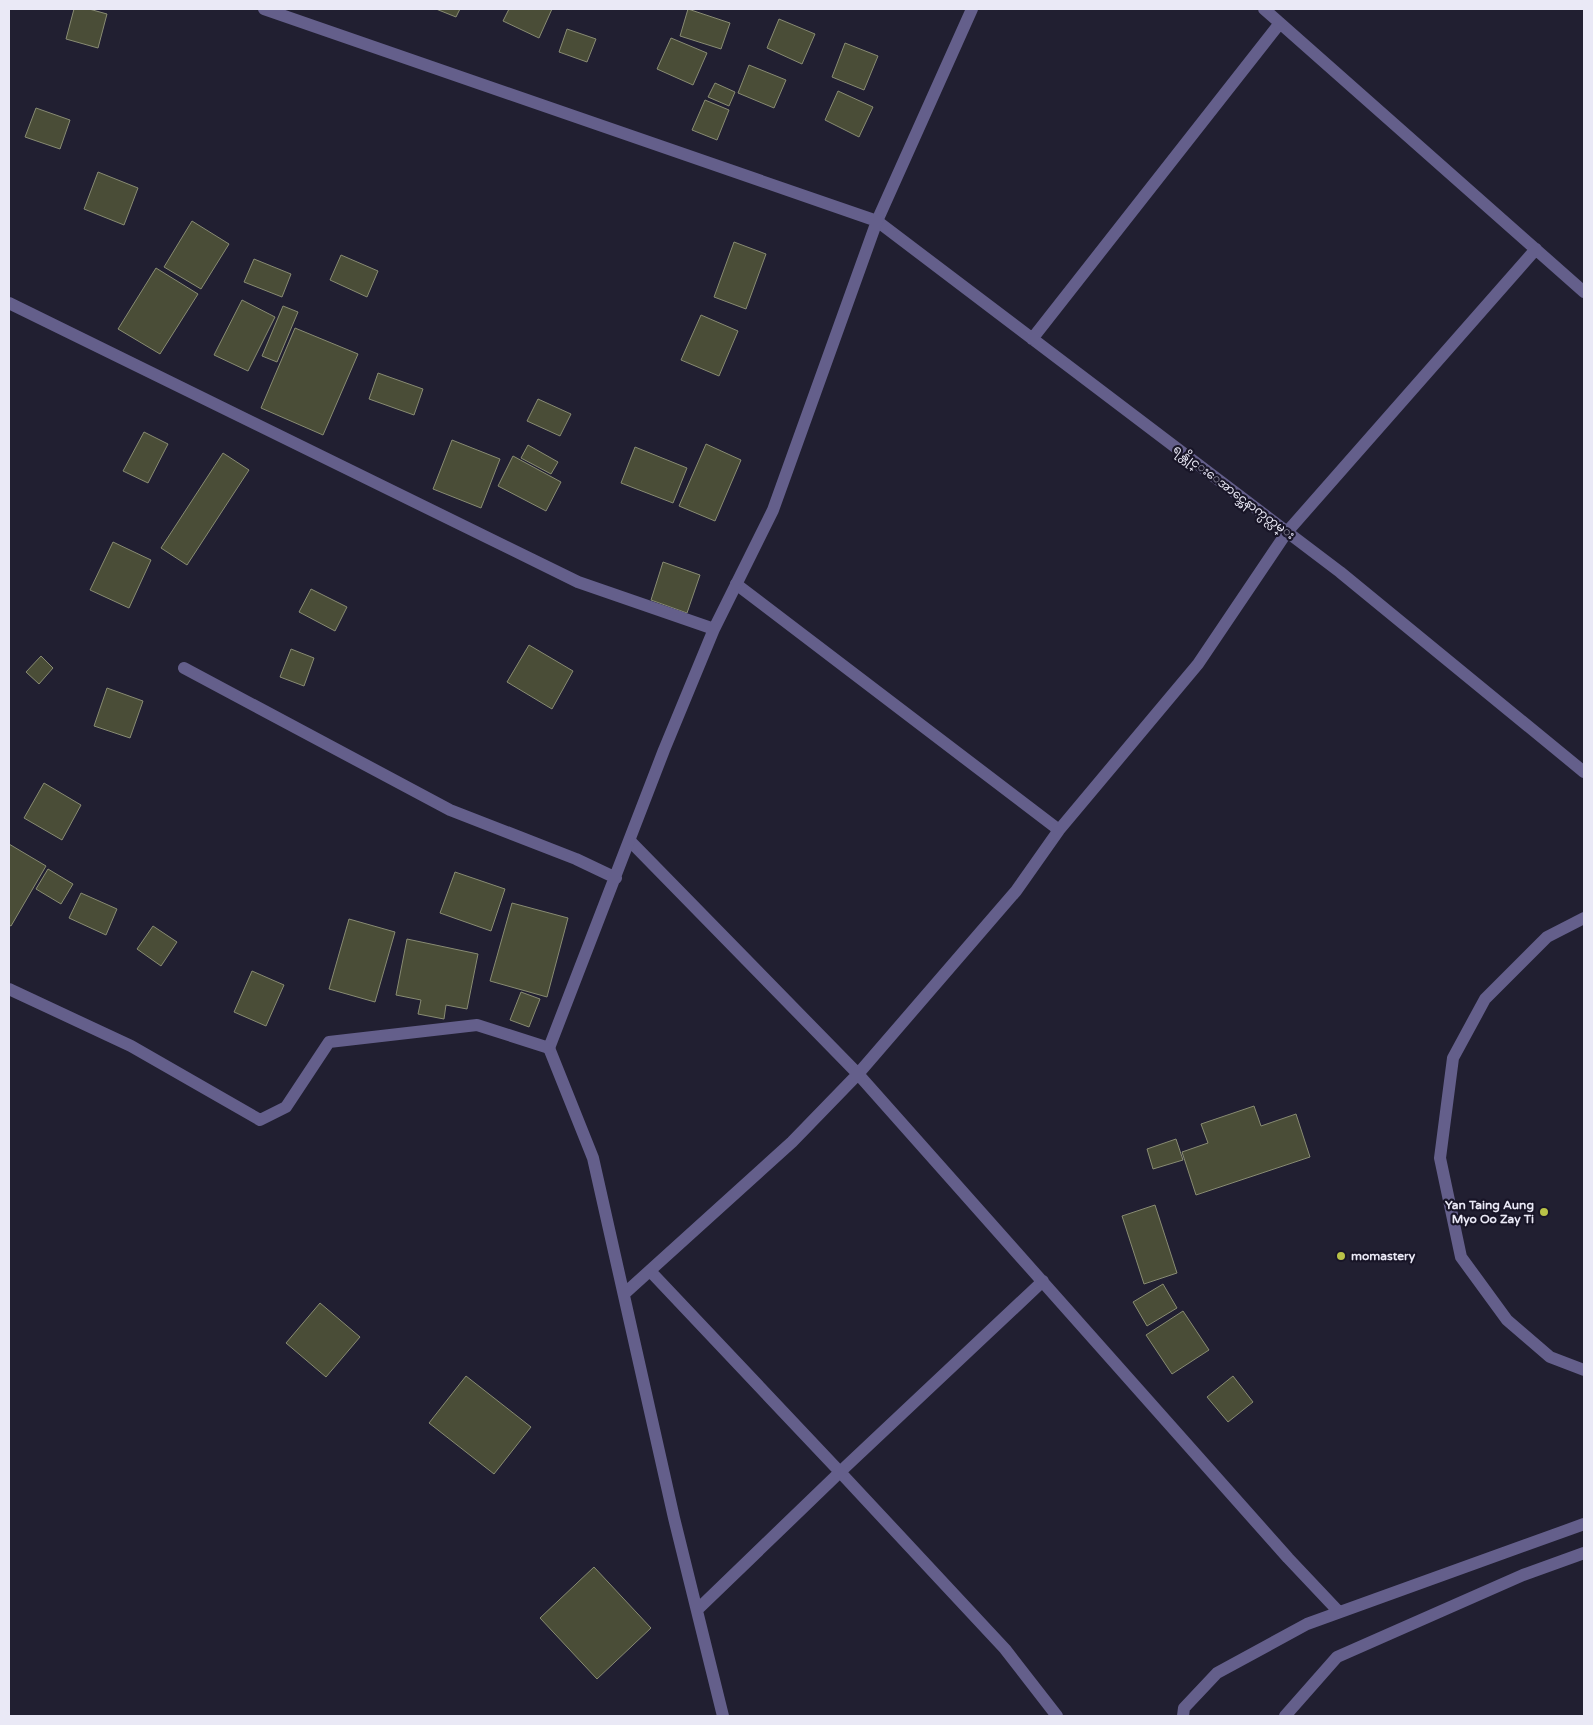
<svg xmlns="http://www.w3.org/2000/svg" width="1593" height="1725" viewBox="0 0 1593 1725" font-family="'Varela Round','Noto Sans Myanmar',sans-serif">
<rect width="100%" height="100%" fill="#211f31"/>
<path fill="#4a4d37" stroke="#888b73" d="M74 9H89L107 14 98 48 66 39Z
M436 9H460L456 17Z
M509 9H552L539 38 503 21Z
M688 9 730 23 721 49 680 36Z
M779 19 815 34 802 64 767 48Z
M567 29 596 39 587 62 559 52Z
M671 38 707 53 693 85 657 69Z
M845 43 878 56 864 90 832 77Z
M749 65 786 80 774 108 738 93Z
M715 83 735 92 729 106 708 97Z
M838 91 873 107 859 137 825 120Z
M705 100 729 110 717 140 692 130Z
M36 108 70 120 60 149 25 137Z
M98 172 138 188 124 225 84 209Z
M192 221 229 244 201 289 164 267Z
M734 242 766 254 746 309 714 297Z
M341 255 378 271 367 297 330 280Z
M254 259 291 274 282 297 244 282Z
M156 268 198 294 160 354 118 329Z
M242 300 275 317 248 371 214 355Z
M283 306 298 312 277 362 262 356Z
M701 315 738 331 719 376 681 360Z
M295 328 358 354 323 435 261 408Z
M378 373 423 389 414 415 369 399Z
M538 399 571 414 560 436 527 421Z
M144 432 168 444 148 483 123 471Z
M452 440 500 459 481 508 433 489Z
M706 444 741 460 715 521 679 506Z
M528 445 558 462 551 474 521 458Z
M635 447 687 468 673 503 621 483Z
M223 453 249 470 187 565 161 548Z
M513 456 561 482 546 511 498 486Z
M113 542 151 560 129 608 90 590Z
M663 562 700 575 687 613 651 600Z
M311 589 347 607 335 631 299 612Z
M529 645 573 671 552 709 507 682Z
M291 649 314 658 304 686 280 677Z
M41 656 53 668 39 684 26 672Z
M107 688 143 701 130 738 94 726Z
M44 783 81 805 62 840 24 818Z
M9 844 46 866 11 926 9 925Z
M48 869 73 884 61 904 36 889Z
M455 872 505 889 491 931 440 913Z
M81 893 117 909 106 935 69 918Z
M512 903 568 918 547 997 490 981Z
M349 919 395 932 375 1002 329 989Z
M153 926 177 942 161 966 137 949Z
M407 939 478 954 467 1009 446 1005 444 1019 418 1014 421 1000 396 995Z
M252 971 284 985 266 1026 234 1012Z
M521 992 540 999 529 1027 510 1020Z
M1254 1106 1261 1126 1296 1114 1310 1157 1196 1195 1182 1152 1208 1143 1201 1124Z
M1176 1139 1183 1160 1153 1169 1147 1149Z
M1155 1205 1177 1273 1144 1284 1122 1216Z
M1163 1284 1177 1308 1147 1326 1133 1302Z
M320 1303 360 1337 326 1377 286 1343Z
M1183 1311 1209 1350 1172 1374 1146 1335Z
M466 1376 531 1427 494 1474 429 1423Z
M1233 1376 1253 1402 1228 1422 1207 1397Z
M594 1567 651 1628 597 1679 540 1618Z"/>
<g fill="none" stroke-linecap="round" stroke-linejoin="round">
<path stroke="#645f8b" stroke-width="12" d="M1264 9 1584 292
M877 221 1340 572 1584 772
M1032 339 1280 23
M736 584 1059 830
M630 841 858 1074 1288 1558 1339 1612
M1584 918 1547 937 1485 999 1453 1058 1440 1158 1461 1257 1507 1320 1550 1357 1584 1370
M549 1048 593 1158 674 1518 723 1716
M650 1271 840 1472 1005 1649 1057 1716
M624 1294 792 1142 858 1074 1016 891 1059 830 1198 664 1287 532 1536 249
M697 1610 840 1472 1043 1281
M1183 1716 1184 1708 1217 1673 1307 1624 1584 1524
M1285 1716 1337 1657 1523 1575 1584 1553"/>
<path stroke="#645f8b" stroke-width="12" d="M264 9 877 221
M9 303 578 582 714 629
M184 668 450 810 576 859 616 878
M9 989 131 1046 260 1120 286 1107 329 1042 477 1025 549 1048 664 750 714 629 773 510 877 221 972 9"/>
</g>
<g fill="#b8c147" stroke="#181527" stroke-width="2">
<circle cx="1544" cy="1212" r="5"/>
<circle cx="1341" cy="1256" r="5"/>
</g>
<g text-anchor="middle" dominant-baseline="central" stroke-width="4.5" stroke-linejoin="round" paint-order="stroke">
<g font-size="12" fill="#eae9f6" stroke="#181527">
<text transform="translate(1234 492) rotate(37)">ရန္တိုင္းေအာင္အေနာက္ပတ္လမ္း</text>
</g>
<g font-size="12" font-weight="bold" fill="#eae9f6" stroke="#181527" text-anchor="end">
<text x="1534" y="1205">Yan Taing Aung<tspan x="1534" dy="14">Myo Oo Zay Ti</tspan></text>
<text x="1351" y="1256" text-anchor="start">momastery</text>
</g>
</g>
<rect width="1593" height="1725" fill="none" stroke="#eae9f6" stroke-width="20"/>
</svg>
